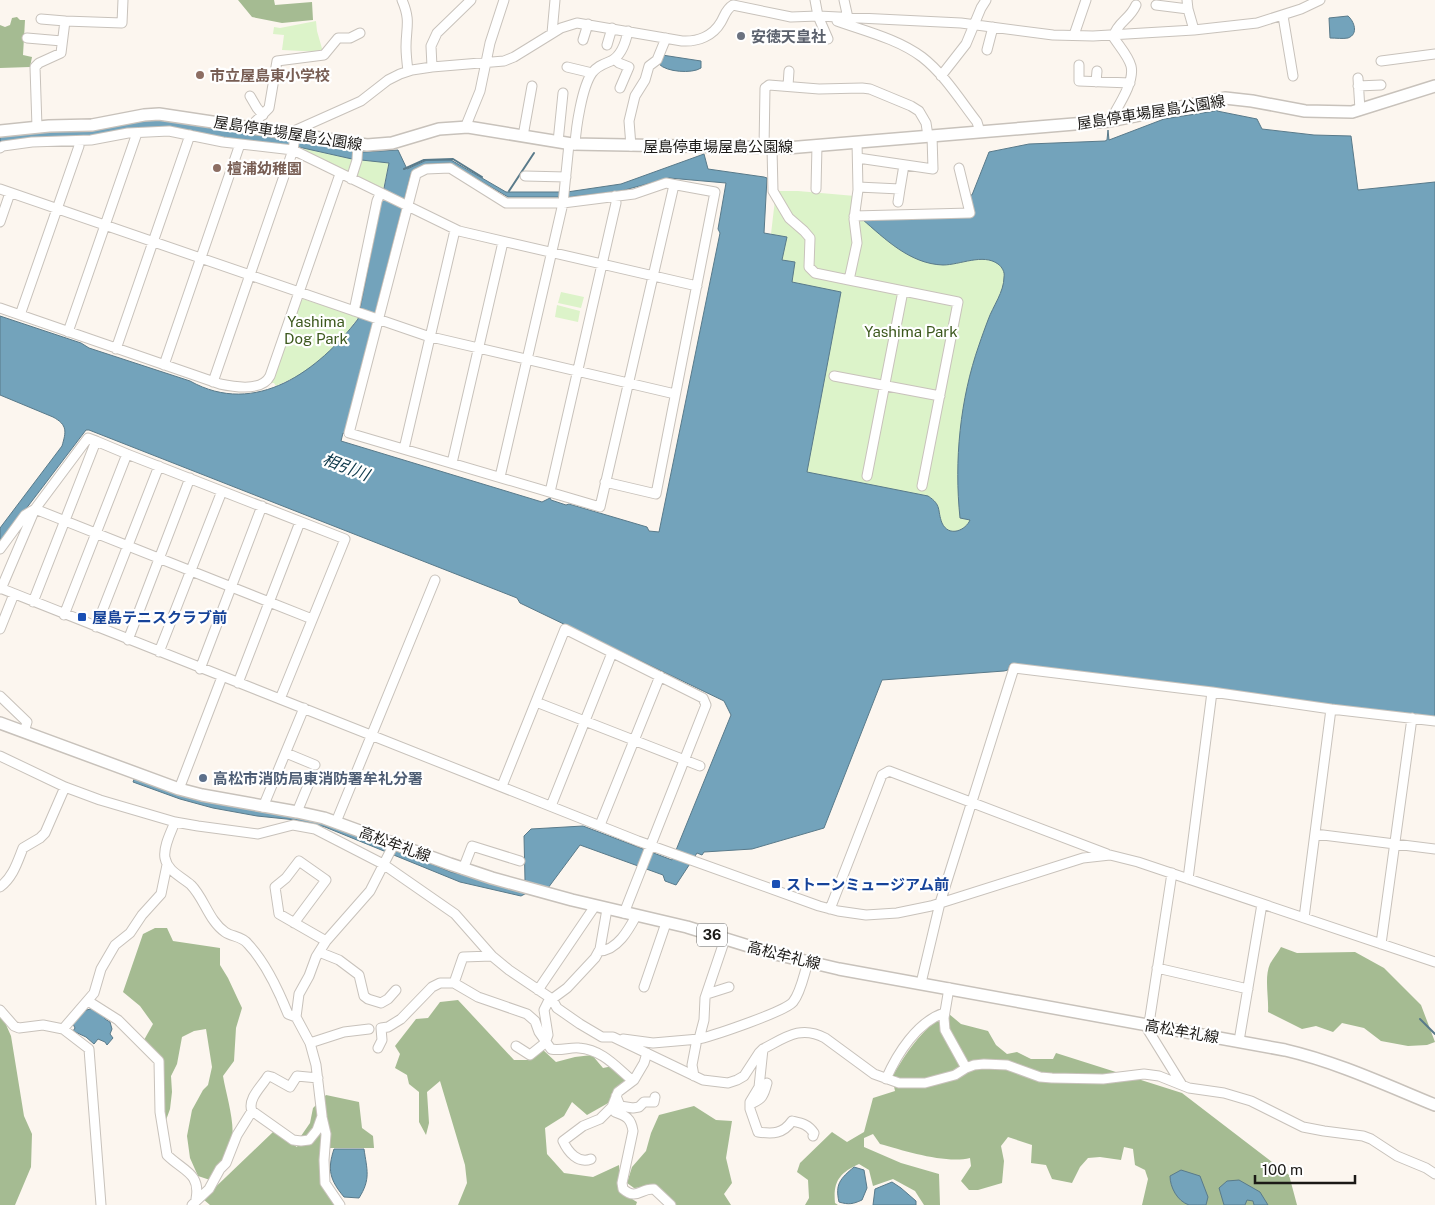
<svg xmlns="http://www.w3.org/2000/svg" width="1435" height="1205" viewBox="0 0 1435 1205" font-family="'Public Sans','Noto Sans JP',sans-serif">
<rect width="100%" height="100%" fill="#fcf6ef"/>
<path fill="#dcf3c9" d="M316 21 317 31 323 52 282 50 284 35 273 34 274 27 280 28Z
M303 148 352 159 348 172 302 151Z
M360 159 389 163 383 190 355 176Z
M776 191H798L855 196 856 217 983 250 1010 271 972 519 964 531 952 533 805 473 840 292 792 283 771 234Z
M561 292 584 297 581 308 558 303Z
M303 299 359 317 334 349 302 374 276 386 274 383H269L299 301Z
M557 305 580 311 578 322 555 317Z"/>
<path fill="#a5bb92" d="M238 0H274L275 5 312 2 313 20 282 23 252 17Z
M17 17 20 20H25L23 55 32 57 30 67 0 68V25L5 27 10 25 12 18Z
M155 928H167L173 941 220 948V965L228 978 242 1008 236 1028 234 1061 223 1076C226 1094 235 1122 232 1139 229 1153 218 1168 210 1180L198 1176 190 1158 187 1136 192 1110 203 1090 208 1085 212 1067 206 1029 194 1031 182 1037 177 1064 171 1076 172 1092 170 1109 165 1123 162 1076 144 1040 153 1024 140 1006 123 992 143 934Z
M1281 947 1297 953 1355 952 1384 968 1421 1005 1435 1042 1427 1045 1408 1046 1381 1041 1364 1028 1342 1023 1333 1032 1316 1026 1302 1029 1268 1012C1269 998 1264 977 1270 964 1273 958 1278 953 1281 947Z
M458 1000 514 1060H529L542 1049 556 1062 575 1057 592 1055 603 1068 613 1066 627 1081 610 1102 587 1115 572 1102 564 1116 545 1128 547 1154 564 1173 593 1177 619 1165C620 1185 618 1191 637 1202L636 1205H458L467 1183 465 1165 440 1081 427 1092 429 1123 426 1135 419 1122V1092L409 1084 407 1075 395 1068 400 1054 395 1046 416 1019 428 1018 440 1002Z
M0 1011 11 1036 24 1116 32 1134 31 1167 15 1205H0Z
M949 1014 961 1024 988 1031 996 1045 1007 1054 1017 1052 1031 1059H1053L1056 1053 1182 1093 1289 1175 1297 1205H1142L1148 1179 1145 1170 1135 1165 1133 1149 1124 1147 1121 1160 1100 1157 1088 1158 1080 1167 1072 1183 1052 1179 1046 1165 1031 1163 1032 1145 1008 1137 1001 1146 1004 1161 1002 1183 978 1190H969L961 1181 971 1166 970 1158C946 1164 905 1151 880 1144L873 1134 864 1138V1147L901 1163 939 1174 940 1205H924L915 1191 893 1179 873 1186 869 1170 859 1164C839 1173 833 1182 835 1203L838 1205H805L809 1198 808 1180 797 1172 800 1163 832 1132 847 1142 864 1132 873 1098 895 1091 892 1077C907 1052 922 1027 949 1014Z
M326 1095 359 1102 362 1128 373 1136 374 1148H321C320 1175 319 1182 336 1205H210L203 1199 273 1132 297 1147 301 1136 310 1123 313 1108Z
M694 1106 716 1120 732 1121 726 1158 732 1183 724 1194 731 1205H675L657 1186 634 1188 627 1183 632 1167 646 1151 651 1133 659 1115Z"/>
<path fill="#73a3bb" stroke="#597a8a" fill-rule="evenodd" d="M1348 16C1354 21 1359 34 1348 38 1343 39 1336 38 1330 38L1329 18Z
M662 55 701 61V68C692 74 666 72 659 64Z
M1215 105 1217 111 1257 119 1262 129 1314 135 1351 136 1358 190 1435 182V719L1010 664 1008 670 1004 671 882 680 824 828 752 849 704 852 702 855 697 853 676 885 665 881 663 875 580 845 548 888 540 886 521 896 460 882 325 827 296 820 257 816 213 808 180 799 133 782 135 777 311 818 392 848 451 872 514 887 525 880 524 836 531 829 583 826 672 860 731 715 724 701 520 603 517 598 89 430H86L0 543V528L62 446C66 432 68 425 53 417L0 395V316L81 343 89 348 190 381C256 418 319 370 358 319L389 163 352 159 303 148 234 140 173 129 103 137 0 144V136L162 118 210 128 258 133 324 143 345 150 364 152 398 150 407 169 427 160H451L506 192H567L621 184 704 154 708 169 764 177 767 178 764 233 787 237 782 260 795 262 792 282 841 292 807 472 928 496C942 505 937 510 942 523 949 538 966 530 970 520L960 518C954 461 960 399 979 345 982 336 985 328 988 320 993 306 1004 292 1004 277 1005 272 1002 267 998 264 983 253 960 265 943 265 910 264 885 239 862 219L972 215 962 168 970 195H972L989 152 1029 144 1105 141 1107 140 1108 130 1109 140 1164 119 1215 111ZM450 163 508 197H568L621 191 669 178 726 183 718 229 720 233 659 532 649 531 647 527 569 504 566 505 551 500 550 498 542 502 341 441 343 433 346 434 348 419 411 173 426 164Z
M94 1008 105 1015V1019L110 1022 112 1029 110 1034 113 1038 107 1045 105 1042 98 1039 94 1044 86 1037 73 1031 75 1028 73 1024 83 1011Z
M334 1149H364C367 1170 371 1179 359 1198L344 1197C330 1180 327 1170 334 1149Z
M854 1167 864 1170 867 1188 862 1200C853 1204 849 1205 839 1202 835 1184 840 1179 854 1167Z
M1181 1170 1200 1176 1208 1197 1206 1205C1201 1205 1194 1205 1189 1205 1177 1201 1170 1187 1170 1176Z
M1239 1180 1260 1192 1268 1205H1254L1253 1201 1247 1200 1245 1205H1224L1219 1188 1227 1181Z
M892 1182 901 1188 916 1201V1205H873L875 1189Z"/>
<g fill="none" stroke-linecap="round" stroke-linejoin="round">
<path stroke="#597a8a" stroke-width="2" d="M404 169 424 160 453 159 482 177
M509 191 534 153
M1420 1019 1435 1034"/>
<defs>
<path id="minor" d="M402 0C411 21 406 27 406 47 406 55 407 63 408 71
M815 0 818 16 828 39
M844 0 848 18
M1187 0 1188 9 1194 30
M1156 5 1188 9
M1283 16 1293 76
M41 19 65 21
M837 21C865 31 898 39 922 57 944 74 960 100 977 122L980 132
M552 33 555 0
M1074 35 1086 0
M1114 35C1118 22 1130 19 1136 5
M27 38 62 41
M583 40 588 24
M607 45 612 28
M987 50 993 27
M614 59 619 63 629 67 620 88
M1381 61 1435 54
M1079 65V81L1130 83
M432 67 431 46 437 33 471 0
M567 67 592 73
M941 76 966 44 981 8 986 0
M1358 78 1360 110
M1096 82 1097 71
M788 86 789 71
M1358 86 1381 85
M250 96 257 108 263 115
M1110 121C1118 106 1135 82 1131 66 1128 55 1118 45 1112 35
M37 127 35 67 39 63 61 53 65 21 122 23 123 0
M467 127V123L480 91 490 43 504 0
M254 128 255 122 269 108 277 61 324 55 338 38H350L360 33
M523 136 532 86
M558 142 563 93
M857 142 858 190 854 219 857 243 849 280 958 302 922 486
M575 145C576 127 582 87 592 73 597 66 604 64 611 61 621 56 626 41 628 31
M631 146 629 121 635 96 645 80 649 66 657 60 666 38
M0 148 3 146 32 142 91 140 128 133 169 131 223 142 293 150 459 231 697 286
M764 148 765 88 769 85 819 89 862 88 870 89 911 106 919 111 926 123 928 136
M772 148 773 191 789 218 804 231 810 238 809 267 815 273 849 280
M858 158 933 169 932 136
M525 176 566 177
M351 179 357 160 358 144
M858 187 900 189 904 165
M0 189 427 336 675 394
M816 189 817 145
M898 202 900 189
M854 216 970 213 959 168
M0 222 10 193
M0 308 220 384C234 387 262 392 270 376L340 174
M354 311 377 201 380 194
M20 315 79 146 78 141
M68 332 137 133
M116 349 190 135
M164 365 240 144
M834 376 940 396
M213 382 293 150 296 130 361 101 388 80 400 74 412 70 432 67 504 61 514 57 561 28 577 23 682 41C698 42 713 36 721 22 725 15 726 9 733 5L791 17 818 16 961 23 1053 35 1093 36 1194 30 1257 23 1301 9 1320 0
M404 449 455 230
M452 463 503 242
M867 476 903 291
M500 477 563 203 569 144
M605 482 656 494 715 192 666 183 634 194 563 203H506L450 168 426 169 416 174 349 433 600 507 674 185
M550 492 616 203 615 196
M0 549 25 515 35 509 312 619
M0 588 638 841 819 906 838 911 866 915 897 913 931 906 1083 858 1110 855 1138 862 1435 962
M1 589 35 509 88 438 96 441
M33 602 96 441 127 454 345 539 280 699
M64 615 127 454
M96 627 159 466
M0 629 14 594
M128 640 190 478
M159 652 222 491
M200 669 262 506
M238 683 300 522
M0 696 27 722 24 732
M536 702 700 766
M286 753 315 765
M0 756 65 787 100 800 175 822 198 826 258 834 293 825 315 829 383 864 455 914 492 956 509 970 552 999 557 1008 580 1024 602 1037H613L703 1080 728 1083 737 1080 744 1076 759 1053 763 1049C786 1037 801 1025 825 1038L874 1074 899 1083H925L955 1075 966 1068 974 1065 984 1064 1007 1065 1040 1077 1052 1078 1103 1079 1144 1074 1159 1076 1189 1088 1224 1093 1251 1101 1303 1127 1324 1131 1363 1136 1371 1139 1397 1156 1426 1168 1435 1174
M502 786 565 629 703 698 706 705 624 913
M179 789 222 677
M551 806 612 653
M263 807 304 708
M297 812 309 783
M175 822C171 832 163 847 165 858 168 872 181 876 191 885 204 898 209 921 225 932 232 937 242 936 248 944 266 963 278 989 288 1014L296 1017
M336 822 435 580
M600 825 660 676
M1315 834 1435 849
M463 869 472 846 520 861
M1172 873 1148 1030 1182 1085
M1188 879 1212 692 1331 709
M0 887C13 877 17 863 23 848L40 838 45 833 65 787
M830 909 882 775 889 771 1107 854
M1304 918 1331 709 1435 721
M294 923 326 880 299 861 286 878 275 887 279 914 326 941
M1381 944 1412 718
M599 951C617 951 629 929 636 916
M319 952 339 960 359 975 364 996 368 999 381 1003 388 999 396 990
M1157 968 1248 989
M454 983 463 957 492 956
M921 983 940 903 1014 668 1212 692
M644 987 666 923
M949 988 944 1018 945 1030 966 1068
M538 990 595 906
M707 994 729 987
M88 1001 118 1020 159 1061 160 1112 167 1155C183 1171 201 1173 196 1199
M0 1010 14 1026 19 1028 43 1025 63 1029 89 1049 101 1205
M63 1029 94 993 101 969 115 945 130 933 142 915 161 894 167 865
M623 1039 653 1043 699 1039 704 1020 705 998 725 939
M699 1039C715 1035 784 1012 793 1002 801 992 804 974 808 962
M1239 1041 1262 904
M310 1043 344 1032 369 1029
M516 1046 530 1055 545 1043 548 1035 544 1010 548 1002 567 988 595 958 600 949 607 909
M378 1048 382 1040 381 1028 388 1027 401 1019 432 987 440 983H454L478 997 527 1014 535 1021 539 1032 551 1049C561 1051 570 1047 579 1048 603 1050 616 1067 633 1081
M763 1049 759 1087 750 1102V1109L758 1132C773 1134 783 1134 792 1121 801 1123 808 1124 814 1133L813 1136
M647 1053 644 1063 634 1080 618 1092 612 1107 615 1112C626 1116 631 1118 633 1131L622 1183 623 1189C637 1201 640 1188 654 1189L671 1205
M694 1076 692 1065 697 1039
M886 1079C897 1054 917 1022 944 1013
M616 1096 620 1106 633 1108 639 1107 644 1102H654L655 1097
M750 1104C762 1100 764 1095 767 1083
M252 1111C247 1099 262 1086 268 1076L272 1077 290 1087 297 1076 318 1078
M322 1117 326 1134 324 1160 325 1183 340 1205
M591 1159C578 1164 568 1152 563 1141L583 1126 600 1119 612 1107
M192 1205 209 1189 220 1169 226 1163 237 1135 252 1111 293 1140 301 1141 309 1140 317 1130 322 1116 316 1065 310 1043 296 1017 299 994 309 976 316 957 326 941 370 891 394 844"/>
<path id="major" d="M0 131 49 126 92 125 144 115 159 114 367 145 392 143 439 129 468 127 572 144 787 148 1110 121 1225 98 1252 101 1305 111 1352 112 1435 86
M0 723 179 789 202 795 297 812 324 818 450 864 492 878 572 900 687 927 771 953 839 969 1285 1050C1337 1062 1386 1085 1435 1105"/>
</defs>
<use href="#minor" stroke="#c8c2bb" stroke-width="11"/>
<use href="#major" stroke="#c8c2bb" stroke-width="14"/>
<use href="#minor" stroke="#fff" stroke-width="9"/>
<use href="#major" stroke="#fff" stroke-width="11"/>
</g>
<circle fill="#6b7280" stroke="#fff" stroke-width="2" cx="741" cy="36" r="5"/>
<g fill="#8d6e63" stroke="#fff" stroke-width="2">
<circle cx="200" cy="75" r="5"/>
<circle cx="217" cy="168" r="5"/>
</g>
<g fill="#1a4fb4" stroke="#fff" stroke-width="2">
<rect x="77" y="612" width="10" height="10" rx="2.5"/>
<rect x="771" y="879" width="10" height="10" rx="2.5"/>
</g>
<circle fill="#5c6f8a" stroke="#fff" stroke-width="2" cx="203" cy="778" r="5"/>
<g text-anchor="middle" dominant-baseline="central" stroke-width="4.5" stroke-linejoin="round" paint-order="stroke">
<rect fill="#fff" stroke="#5f5e5c" stroke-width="1" x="697" y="923.5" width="30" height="23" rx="4"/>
<g font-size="14" font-weight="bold" fill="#1b1916">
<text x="712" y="935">36</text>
</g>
<g font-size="15" font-weight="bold" fill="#5b616d" stroke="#fff" text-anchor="start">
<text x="751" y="36">安徳天皇社</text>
</g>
<g font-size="15" font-weight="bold" fill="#785e54" stroke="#fff" text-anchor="start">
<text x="210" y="75">市立屋島東小学校</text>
<text x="227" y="168">檀浦幼稚園</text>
</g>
<g font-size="15" fill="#1b1916" stroke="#fff">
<text transform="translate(1151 112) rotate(-9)">屋島停車場屋島公園線</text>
<text transform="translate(288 133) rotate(9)">屋島停車場屋島公園線</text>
<text x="718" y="146">屋島停車場屋島公園線</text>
<text transform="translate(395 844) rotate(20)">高松牟礼線</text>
<text transform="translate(784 955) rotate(14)">高松牟礼線</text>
<text transform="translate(1182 1031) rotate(10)">高松牟礼線</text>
</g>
<g font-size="15" fill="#3d591e" stroke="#fff">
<text x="316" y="321">Yashima<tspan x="316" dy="17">Dog Park</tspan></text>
<text x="911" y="331">Yashima Park</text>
</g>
<g font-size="15" font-weight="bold" fill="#164399" stroke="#fff" text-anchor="start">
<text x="92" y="617">屋島テニスクラブ前</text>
<text x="786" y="884">ストーンミュージアム前</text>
</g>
<g font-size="15" font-weight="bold" fill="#4e5e75" stroke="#fff" text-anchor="start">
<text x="213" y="778">高松市消防局東消防署牟礼分署</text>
</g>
<g font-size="16" font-style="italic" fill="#0a3648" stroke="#fff">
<text transform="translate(346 467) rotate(21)">相引川</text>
</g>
</g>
<path d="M1255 1175v8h100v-8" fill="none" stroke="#1b1916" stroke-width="2.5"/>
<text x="1262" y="1175" font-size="15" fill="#1b1916" stroke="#ffffff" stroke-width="4" paint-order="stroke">100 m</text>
</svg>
